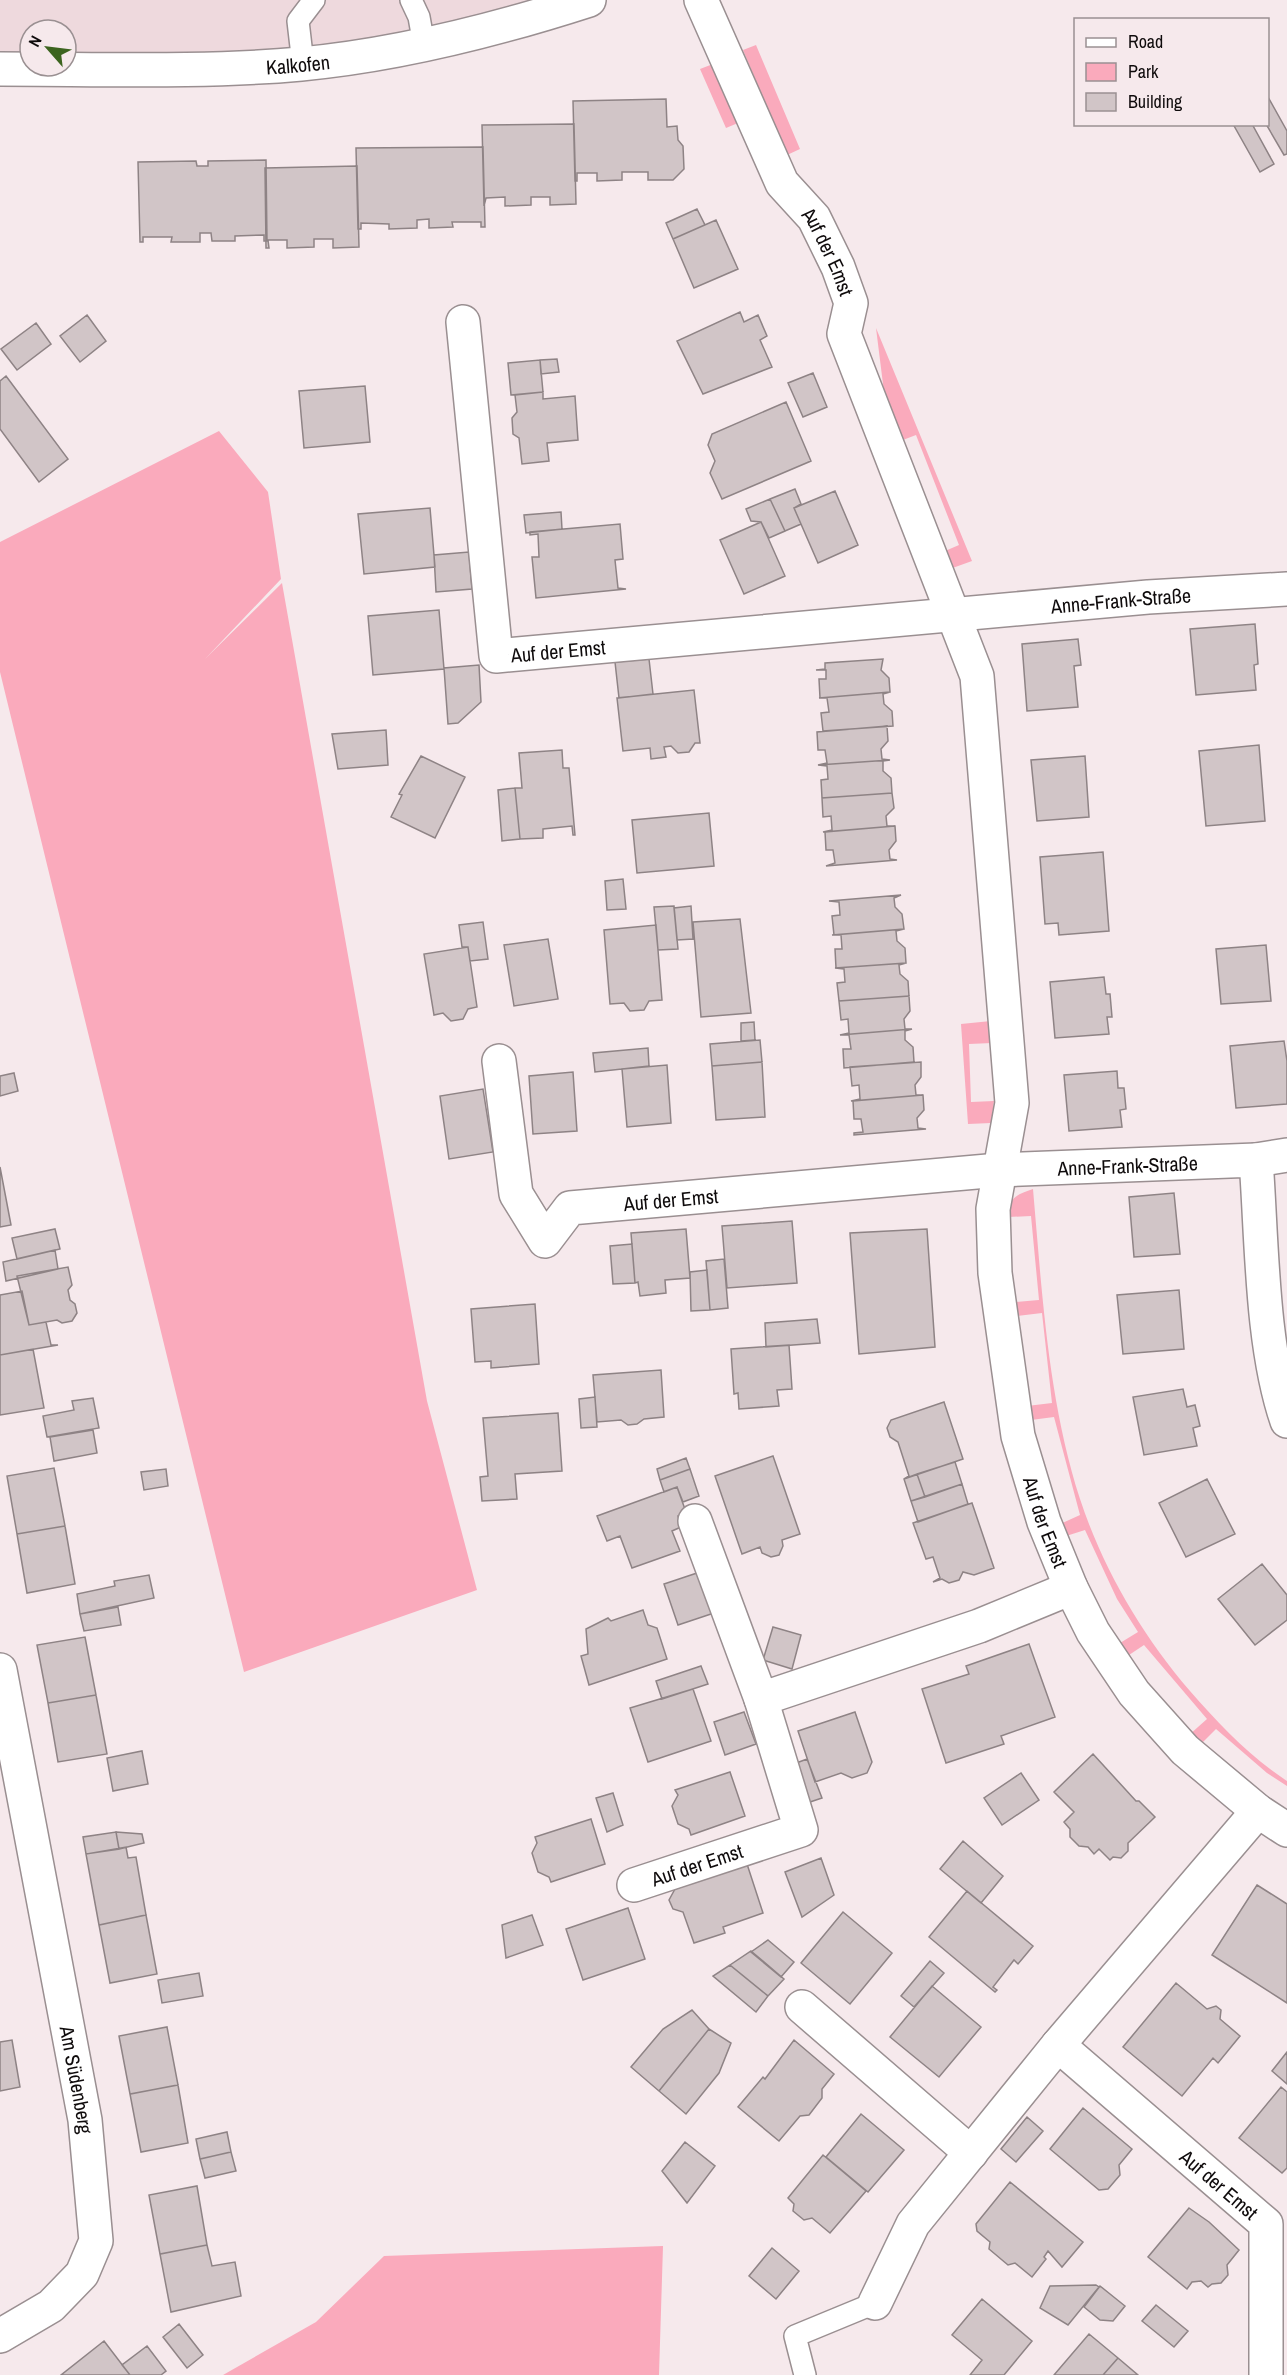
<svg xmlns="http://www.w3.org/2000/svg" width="1287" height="2375" viewBox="0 0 1287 2375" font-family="'Archivo Narrow',sans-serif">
<rect width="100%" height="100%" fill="#f6e9ec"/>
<path fill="#eed9dd" d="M0 0H568L373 49 66 64V30H30V65H0Z"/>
<path fill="#faaabc" d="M756 45 800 149 787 155 743 50Z
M713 64 738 123 726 128 700 69Z
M876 328 972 561 947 570 938 554 959 545 916 435 895 443 885 400Z
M219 431 268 492 281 579 205 659 282 583 427 1401 477 1590 244 1672 0 672V542Z
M991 1021 992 1043 969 1044 971 1102 994 1101 991 1123 968 1124 961 1024Z
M1033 1189C1042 1292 1048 1400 1080 1499 1103 1569 1142 1635 1190 1691 1219 1724 1250 1757 1287 1781V1786L1267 1773 1216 1729 1199 1746 1189 1735 1207 1719 1144 1645 1126 1657 1120 1643 1138 1632 1117 1599 1085 1530 1063 1537 1058 1525 1080 1515 1054 1417 1031 1420 1027 1406 1052 1403 1042 1313 1017 1316 1016 1302 1039 1300 1031 1216 1008 1217C1007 1199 1017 1194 1033 1189Z
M663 2246 659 2375H223L316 2322 384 2256Z"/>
<path fill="#d1c5c7" stroke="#8e8385" stroke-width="1.5" d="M1268 97 1287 131V154L1284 155 1266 124Z
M666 99 667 127 677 126 678 140 683 146 684 169 673 180H648V172H622V180L597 181V173H577V181H575L573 101Z
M574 124 576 204 550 205V197H531V205L505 206V197L486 198 484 206 482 125Z
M1233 124H1252L1274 164 1260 172Z
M483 147 485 227H481V222H452L453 227 429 228V219L417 220V228L389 229V224L361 223V229H358L356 148Z
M266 160 267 241H264V235L235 236V241H212L211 233H200V242H171L172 237H143V242H140L138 162 196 161 197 166H208V161Z
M357 166 359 247 333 248V239H314V247L287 248V240H268L269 248H266L265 168Z
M697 209 705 225 673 239 666 223Z
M716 220 738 269 694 288 673 239Z
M740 312 744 322 758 315 767 336 760 340 772 367 703 394 677 341Z
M87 315 106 341 80 362 60 336Z
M36 323 51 344 17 370 1 349Z
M557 359 559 372 541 374 540 360Z
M540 360 543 392 511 395 508 363Z
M813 373 827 407 803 417 788 383Z
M6 376 68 459 39 482 0 429V381Z
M365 386 370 442 304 448 299 391Z
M543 392V399L575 396 578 440 547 443 549 461 522 464 519 438 513 434 512 418 517 412 515 395Z
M786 402 811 461 722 499 710 473 715 461 708 445 712 434Z
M795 489 801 504 794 508 801 524 785 531 770 499Z
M835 491 858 545 818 563 794 508Z
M770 499 785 531 769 538 761 522 751 521 746 509Z
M430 508 435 567 364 574 358 514Z
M561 512 562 529 526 533 524 515Z
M761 522 785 576 744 594 720 540Z
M620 524 623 559 615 560 618 588 626 589 536 598 532 557H539L538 534 530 535V532Z
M469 552 472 589 436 592 434 555Z
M439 610 444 669 373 675 368 616Z
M1255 624 1258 664 1254 665 1256 690 1196 695 1190 629Z
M1078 639 1081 665 1074 666 1078 707 1027 711 1022 644Z
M649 659 653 694 619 698 615 662Z
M883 659 881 670 889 678 890 692 820 698 819 679H826V670H816L825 669V663Z
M479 665 481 702 458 723 448 724 444 668Z
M694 690 700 743H695L689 752 678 753 671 746 664 747 666 757 651 759 650 748 623 751 617 698Z
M890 692 883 694 884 704 892 711 893 726 823 731 821 713 829 712 827 698H819Z
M887 726 888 741 881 749 882 759 890 760 818 765 827 763 825 750H818L817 732Z
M386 730 388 765 338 769 332 734Z
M1259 745 1265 821 1206 826 1199 751Z
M562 750 563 768H569L575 835H573L572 826 543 829V838L520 839 515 788H522L519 753Z
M421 756 465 777 435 838 391 817 402 795 399 794Z
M1085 756 1089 817 1037 821 1031 760Z
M890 760 883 761V771L891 778 892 793 822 798 821 780 828 779 827 766 818 765Z
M515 788 520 839 502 841 498 790Z
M892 793 894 808 886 816 887 826H895L823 832 832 830 831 816 823 817 822 798Z
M709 813 714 866 637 873 632 820Z
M895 826 896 841 889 850 890 859 897 860 826 866 835 863 833 850H826L825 832Z
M1103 852 1109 931 1059 935 1058 923 1045 924 1040 857Z
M623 879 626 909 607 910 605 881Z
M901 895 894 898 895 907 902 914 904 929 834 935 832 916 840 915 839 902 829 901Z
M674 906 678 949 658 950 654 907Z
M691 906 693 939 677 940 674 908Z
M740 919 751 1013 701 1017 693 922Z
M483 922 488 959 470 961 468 947H462L459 925Z
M656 925 662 1000 649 1001 644 1010 630 1011 624 1003 610 1004 604 930Z
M904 929 896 931 897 941 905 948 906 963 836 968 835 949H842L841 935H832Z
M548 939 558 999 514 1006 504 945Z
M1266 945 1271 1001 1221 1004 1216 949Z
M468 947 477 1007 468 1009 463 1019 451 1021 443 1013 434 1015 424 954Z
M906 963 899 965 900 974 908 981 909 996 839 1001 837 983 845 982 844 969 835 968Z
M1104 977 1106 994H1110L1112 1017H1107L1109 1034 1055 1038 1050 982Z
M909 996 910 1011 904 1019 905 1029H912L840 1035 849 1033 848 1019 841 1020 839 1001Z
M754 1022 755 1040 741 1041V1023Z
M912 1029 905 1031V1040L913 1047 914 1062 844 1068 843 1049H851L849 1035H840Z
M760 1040 762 1062 712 1066 710 1044Z
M1284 1041 1287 1061V1104L1236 1108 1230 1046Z
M648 1048 649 1066 595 1072 593 1053Z
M762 1062 765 1117 716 1120 712 1066Z
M921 1062V1077L915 1085 916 1095H923L851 1101 860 1099 859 1085 852 1086 850 1067Z
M667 1065 671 1123 627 1127 622 1069Z
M1117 1071 1118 1088H1124L1126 1109 1120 1110 1122 1127 1069 1131 1064 1075Z
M573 1072 577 1131 533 1134 529 1076Z
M14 1073 18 1091 0 1096V1076Z
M483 1089 493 1152 449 1159 440 1096Z
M923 1095 924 1110 917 1118 918 1128 926 1129 854 1135V1133L863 1132 861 1119H854L853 1101Z
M0 1167 11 1225 0 1227Z
M1174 1193 1180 1254 1134 1257 1129 1197Z
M792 1221 797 1283 727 1288 722 1226Z
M55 1229 60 1249 17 1259 12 1238Z
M686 1229 690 1278 665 1280 666 1293 640 1296 638 1282 635 1283 631 1233Z
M927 1229 935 1347 859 1354 850 1233Z
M632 1244 635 1283 613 1284 610 1246Z
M55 1250 58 1269 6 1281 3 1262Z
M724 1259 728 1308 710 1310 706 1261Z
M68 1267 72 1285 68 1290 70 1300 75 1304 77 1313 72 1321 62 1323 57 1320 29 1325 17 1276Z
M707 1270 710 1310 691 1311 690 1272Z
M1179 1290 1184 1349 1123 1354 1117 1295Z
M22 1291 29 1325 46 1322 51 1345H58L0 1355V1295Z
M535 1304 539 1364 491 1368V1361L475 1362 471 1309Z
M817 1319 820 1343 766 1347 765 1323Z
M789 1345 792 1389 777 1390 779 1406 739 1409 738 1393 734 1394 731 1349Z
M33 1349 44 1408 0 1415V1355Z
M661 1370 664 1417 644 1419 637 1424 628 1425 621 1420 597 1422 593 1375Z
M1183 1389 1187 1407 1195 1405 1200 1426 1193 1428 1197 1446 1144 1455 1133 1397Z
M595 1397 597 1427 581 1428 579 1399Z
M93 1398 99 1428 47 1437 43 1416 74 1410 72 1401Z
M944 1402 963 1459 904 1479 909 1476 898 1442 890 1437 887 1428 891 1420Z
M558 1413 562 1471 515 1474 517 1499 482 1501 480 1477 488 1476 483 1418Z
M93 1430 97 1453 54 1461 50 1437Z
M773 1456 800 1534 782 1540 783 1546 779 1555 771 1557 762 1553 760 1547 742 1554 715 1476Z
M686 1458 690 1469 660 1480 657 1469Z
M955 1462 962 1484 925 1497 917 1474Z
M54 1468 65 1526 17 1534 7 1476Z
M166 1469 168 1486 144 1490 141 1472Z
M690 1469 699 1496 683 1502 677 1487 664 1492 660 1480Z
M917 1474 925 1497 911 1501 904 1479Z
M1207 1479 1235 1534 1186 1557 1159 1503Z
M962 1484 968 1504 918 1522 911 1501Z
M677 1487 686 1512 678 1516 681 1527 672 1531 680 1551 632 1568 620 1536 607 1541 597 1516Z
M972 1503 994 1568 974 1575 963 1572 959 1580 949 1583 942 1579 933 1582 940 1578 933 1557 926 1559 913 1523Z
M65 1526 75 1584 27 1593 17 1534Z
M1262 1564 1287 1595V1620L1255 1645 1218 1599Z
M700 1572 714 1613 678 1625 664 1584Z
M149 1575 154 1598 80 1614 77 1594 115 1586 114 1581Z
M118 1607 121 1625 84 1631 80 1614Z
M643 1610 648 1625 657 1628 667 1659 589 1685 581 1656 588 1654 586 1629 608 1618 611 1621Z
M773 1627 801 1635 792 1669 763 1660Z
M85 1637 96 1695 48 1703 37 1645Z
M1029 1644 1055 1717 1001 1736 1004 1744 946 1763 922 1689 969 1674 966 1666Z
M701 1666 708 1684 662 1699 656 1681Z
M693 1689 711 1741 648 1762 630 1708Z
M96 1695 107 1754 58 1762 48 1703Z
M744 1712 756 1744 725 1755 714 1722Z
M855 1712 872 1762 867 1773 852 1778 841 1773 815 1782 798 1731Z
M142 1751 148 1784 113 1791 107 1758Z
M1093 1754 1136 1801H1139L1155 1817 1128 1843V1851L1121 1858 1113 1857 1110 1860 1099 1849 1094 1854 1088 1847 1079 1846 1070 1837V1829L1064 1822 1074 1812 1054 1792Z
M807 1759 822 1798 804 1804 791 1765Z
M730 1772 745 1816 691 1835 689 1829 678 1824 672 1806 678 1795 675 1790Z
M1021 1773 1039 1800 1002 1825 984 1798Z
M613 1793 623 1825 607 1832 596 1798Z
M591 1819 605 1864 551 1882 549 1877 538 1872 532 1853 537 1843 535 1837Z
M116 1832 119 1849 86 1854 83 1837Z
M116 1832 142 1834 144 1843 119 1849Z
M963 1841 1003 1876 981 1903 940 1869Z
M126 1847 128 1858 136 1857 146 1915 99 1925 86 1854Z
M821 1858 834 1895 802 1917 785 1872Z
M747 1864 763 1913 723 1927 725 1933 694 1943 683 1912 673 1909 669 1900 675 1889Z
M1257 1885 1287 1904V2003L1212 1955Z
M967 1891 1033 1946 1018 1964 1014 1960 993 1987 997 1990 995 1992 929 1937Z
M628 1908 645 1959 583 1980 566 1929Z
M843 1912 892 1953 850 2004 801 1963Z
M146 1915 157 1974 110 1983 99 1925Z
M532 1915 543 1945 506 1958 502 1925Z
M768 1940 794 1962 781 1977 751 1952Z
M751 1951 784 1979 768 1996 730 1965Z
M930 1961 944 1973 914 2007 901 1996Z
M730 1965 768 1996 756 2012 713 1976Z
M199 1973 203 1996 162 2003 158 1980Z
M1176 1983 1207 2009 1216 2006 1221 2010 1220 2019 1240 2036 1218 2063 1213 2058 1182 2096 1123 2047Z
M932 1986 981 2027 939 2077 890 2037Z
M692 2010 709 2029 659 2091 631 2067 663 2029Z
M167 2027 178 2085 130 2094 119 2036Z
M709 2029 731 2043 719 2073 686 2114 659 2091Z
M12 2040 20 2087 0 2091V2042Z
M794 2040 834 2074 822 2089V2098L809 2115 800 2116 779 2141 738 2107 763 2077 765 2079Z
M1287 2052V2084L1272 2071Z
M178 2085 188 2143 141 2152 130 2094Z
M1281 2087 1287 2092V2168L1282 2173 1239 2138Z
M1083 2108 1132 2149 1119 2165 1120 2175 1108 2189 1099 2190 1050 2149Z
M861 2114 904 2150 868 2192 826 2157Z
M1027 2117 1043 2131 1016 2162 1001 2149Z
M227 2132 231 2152 200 2159 196 2139Z
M685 2142 715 2166 687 2203 662 2171Z
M231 2152 236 2171 205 2178 200 2159Z
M823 2155 866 2191 830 2233 812 2218 804 2220 793 2211 794 2204 788 2198Z
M1010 2182 1083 2242 1062 2267 1048 2251 1044 2257 1046 2259 1032 2277 1015 2263 1008 2265 989 2249 990 2242 977 2231 976 2224Z
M197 2186 207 2245 160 2254 149 2195Z
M1189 2208 1209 2222 1239 2250 1227 2265 1228 2275 1221 2283 1212 2284 1208 2287 1201 2281 1192 2282 1187 2289 1148 2257Z
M207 2245 212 2266 235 2262 241 2296 171 2312 160 2254Z
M772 2248 799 2271 776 2299 749 2276Z
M1096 2285 1099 2287 1068 2325 1040 2308 1050 2286Z
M1100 2286 1125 2306 1113 2321 1100 2320 1084 2307Z
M982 2299 1032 2341 1004 2375H970L982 2360 952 2335Z
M1156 2305 1188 2331 1174 2347 1142 2321Z
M179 2324 203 2355 187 2368 163 2337Z
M1089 2334 1118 2358 1103 2375H1054Z
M104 2341 130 2375H61Z
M147 2346 166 2371 161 2375H130L122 2365Z
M1118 2358 1138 2375H1103Z"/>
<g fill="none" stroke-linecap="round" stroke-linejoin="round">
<defs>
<path id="lane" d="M411 0 419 17 424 45
M303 64 298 21 314 0
M805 2375 795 2336 875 2303"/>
<g id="street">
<path id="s1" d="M701 0 782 183 814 218 838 267 851 303 844 334 977 676 1012 1103 993 1209 995 1273 1018 1436 1044 1522 1071 1588 1093 1632 1134 1693 1185 1750 1258 1811 1287 1830"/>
<path id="s2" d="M0 69C100 69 201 73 301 64 398 55 496 30 589 0"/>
<path id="s3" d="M463 322 496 656 1148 597 1287 589"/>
<path id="s4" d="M499 1061 516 1194 545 1241 570 1208 999 1170 1256 1160C1262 1240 1261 1345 1287 1421"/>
<path d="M1256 1160 1287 1155"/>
<path d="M695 1521 761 1699 979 1626 1071 1588"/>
<path id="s5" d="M0 1670 85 2120 96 2241 82 2274 51 2306 0 2336"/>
<path id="s6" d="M634 1885 801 1830 761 1699"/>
<path d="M802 2007 971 2153"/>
<path id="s7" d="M1058 2045 1266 2224V2375"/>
<path d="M875 2303 913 2224 1058 2045 1258 1811"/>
</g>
</defs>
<use href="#lane" stroke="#9a8f91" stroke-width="24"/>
<use href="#street" stroke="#9a8f91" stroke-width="36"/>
<use href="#lane" stroke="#fff" stroke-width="21"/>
<use href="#street" stroke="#fff" stroke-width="33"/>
</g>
<g text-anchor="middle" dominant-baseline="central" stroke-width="6" stroke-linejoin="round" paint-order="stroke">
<g font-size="20" fill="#0f0b0c" stroke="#f6e9ec">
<text stroke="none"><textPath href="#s2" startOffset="298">Kalkofen</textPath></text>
<text stroke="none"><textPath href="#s1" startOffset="284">Auf der Emst</textPath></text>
<text stroke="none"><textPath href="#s3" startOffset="963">Anne-Frank-Straße</textPath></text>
<text stroke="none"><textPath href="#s3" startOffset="398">Auf der Emst</textPath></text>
<text stroke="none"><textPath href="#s4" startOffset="790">Anne-Frank-Straße</textPath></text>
<text stroke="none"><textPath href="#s4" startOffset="332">Auf der Emst</textPath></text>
<text stroke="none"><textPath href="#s1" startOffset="1594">Auf der Emst</textPath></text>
<text stroke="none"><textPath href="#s6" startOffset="66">Auf der Emst</textPath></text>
<text stroke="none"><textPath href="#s5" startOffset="417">Am Südenberg</textPath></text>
<text stroke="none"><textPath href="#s7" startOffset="213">Auf der Emst</textPath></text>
</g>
</g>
<rect x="1074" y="18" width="195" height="108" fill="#f6e9ec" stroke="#9a9092" stroke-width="1.5"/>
<rect x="1086" y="38" width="30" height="9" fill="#ffffff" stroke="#9a9092" stroke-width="1.5"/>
<text x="1128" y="48" font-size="18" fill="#0f0b0c">Road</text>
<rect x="1086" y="63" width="30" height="18" fill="#faaabc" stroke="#9a9092" stroke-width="1.5"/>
<text x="1128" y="78" font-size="18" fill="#0f0b0c">Park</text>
<rect x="1086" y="93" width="30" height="18" fill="#d1c5c7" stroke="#9a9092" stroke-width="1.5"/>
<text x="1128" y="108" font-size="18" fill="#0f0b0c">Building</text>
<g transform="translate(48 48) rotate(298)"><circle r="28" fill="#f6e9ec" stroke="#9a9092" stroke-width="1.5"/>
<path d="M0-4.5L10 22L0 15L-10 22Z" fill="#3c641f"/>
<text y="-9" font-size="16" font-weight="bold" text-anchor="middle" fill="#0f0b0c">N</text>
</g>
</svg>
